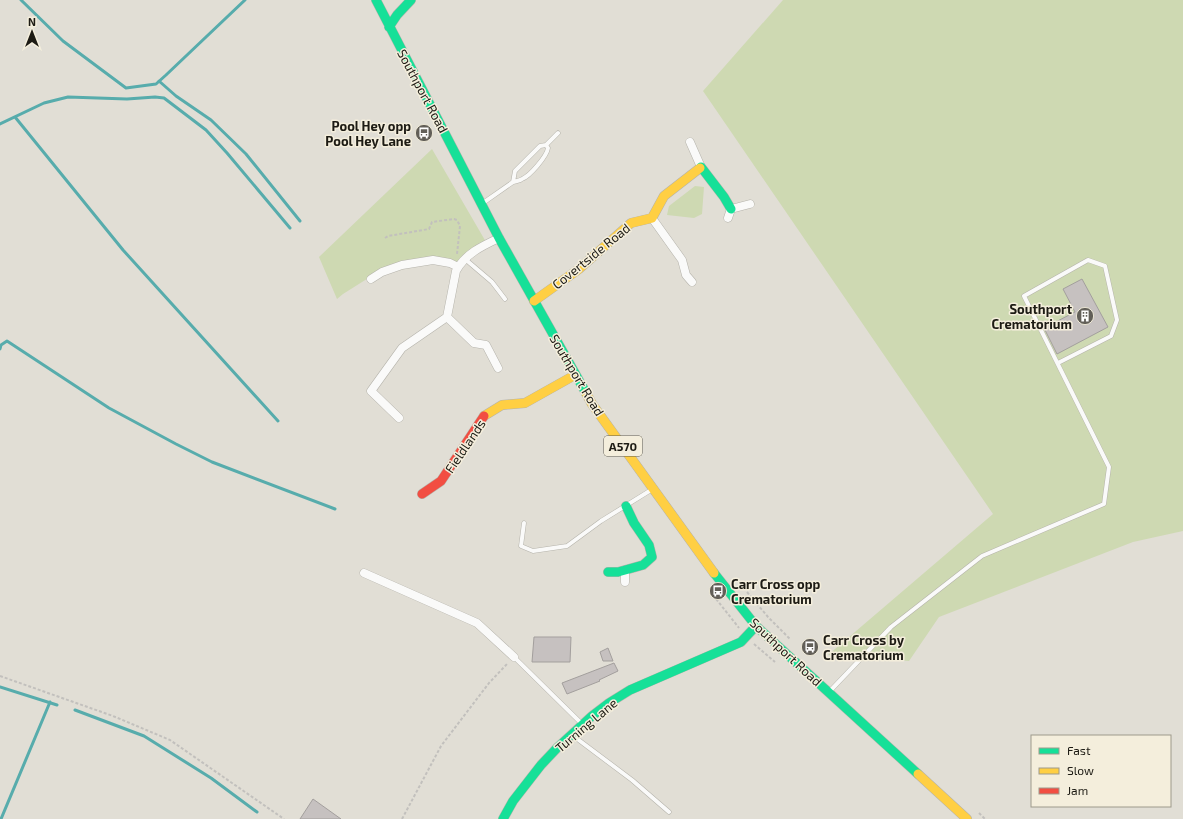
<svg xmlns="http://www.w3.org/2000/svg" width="1183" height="819" viewBox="0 0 1183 819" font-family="'Exo 2',sans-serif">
<rect width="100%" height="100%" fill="#e1ded5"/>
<path fill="#ced9b2" d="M783 0H1183V531L1133 542 939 617 909 661 828 655 993 514 703 91Z
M432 149 486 242 459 263 433 258 370 277 343 294 337 299 319 257Z
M695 186 704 187 702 214 694 218 667 215 669 206Z"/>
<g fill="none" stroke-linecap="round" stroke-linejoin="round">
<path stroke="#57acac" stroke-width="3" d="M21 0 63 41 126 88 156 84 166 75 245 0
M159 81 176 96 211 120 246 154 300 221
M15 117 123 250 278 421
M0 124 44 103 68 97 127 99 155 97 164 98 206 130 227 153 290 228
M0 349 1 345 7 341 109 408 176 444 212 462 335 509
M0 687 57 705
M75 710 144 736 211 778 257 812
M1 819 50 702"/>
</g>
<path fill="#c6c1c0" stroke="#a39f9d" d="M1082 279 1108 327 1057 354 1044 328 1075 312 1063 289Z
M534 637H571L570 662H532Z
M608 648 613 661H603L600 652Z
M614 663 618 671 599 680 600 681 567 694 562 683Z
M313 799 341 819H300Z"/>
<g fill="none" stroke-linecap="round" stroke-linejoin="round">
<defs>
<path id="lane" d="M546 145 558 133
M483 203 513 182 515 171 540 146 546 145 548 148C547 156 530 176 522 179 520 181 516 181 513 182
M465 259 492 282 505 299
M524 523 521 546 533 551 567 546 601 521 651 490
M514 657 581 723
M830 691 891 627 982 556 1104 504 1109 467 1024 296 1088 260 1105 266 1117 320 1111 336 1058 363
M572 735 632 780 669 812"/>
<path id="street" d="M690 142 701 167
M652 218 682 260 686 275 692 282
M728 218 731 209 750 204
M371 279 382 272 402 265 433 260 450 263 458 267
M498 368 486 345 474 343 447 317 456 271C465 254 482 246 499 238
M399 418 371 391 402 348 447 317
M364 573 477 623 514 657
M625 582V570"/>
<path id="fast" d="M376 0 499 238 586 393
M389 27 397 15 411 0
M700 168 701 167 724 197 731 209
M608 572H618L643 565 652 557 649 545 634 523 626 506
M714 573 756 626 918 774
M503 819 513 801 541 765 557 748 592 716 609 703 630 690 741 642 756 626"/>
<path id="slow" d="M534 301 579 269 631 223 652 218 664 196 700 168
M586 393 592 404 714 573
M484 416 502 405 525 403 575 375
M918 774 967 819"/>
<path id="jam" d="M422 494 441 481 484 416"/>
</defs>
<use href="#lane" stroke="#b5b3ab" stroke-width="5"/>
<use href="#street" stroke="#b5b3ab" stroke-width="9"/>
<use href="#fast" stroke="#b5b3ab" stroke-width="10"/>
<use href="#slow" stroke="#b5b3ab" stroke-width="10"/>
<use href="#jam" stroke="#b5b3ab" stroke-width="10"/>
<path stroke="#c2c0bd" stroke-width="2" stroke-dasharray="3 2" stroke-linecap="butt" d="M385 238 388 236 429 229 432 222 454 219 457 220 460 226 457 254
M747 592 768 617 790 639
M713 595 739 628
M754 644 775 662
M0 676 113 716 170 740 284 819
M979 813 985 819
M402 819 441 746 489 683 507 664"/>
<use href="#lane" stroke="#fafaf9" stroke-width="4"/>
<use href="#street" stroke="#fafaf9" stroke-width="8"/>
<use href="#fast" stroke="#16e098" stroke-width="9"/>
<use href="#slow" stroke="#ffcf43" stroke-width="9"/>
<use href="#jam" stroke="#f24e42" stroke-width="9"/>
</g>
<defs>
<symbol id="bus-disc" viewBox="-11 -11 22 22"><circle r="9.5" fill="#625f58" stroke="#f4eedc"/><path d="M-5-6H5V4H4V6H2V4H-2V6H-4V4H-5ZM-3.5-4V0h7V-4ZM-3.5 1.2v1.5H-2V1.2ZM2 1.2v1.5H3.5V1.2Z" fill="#fff"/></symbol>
<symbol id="building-disc" viewBox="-11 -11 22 22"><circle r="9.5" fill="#625f58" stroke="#f4eedc"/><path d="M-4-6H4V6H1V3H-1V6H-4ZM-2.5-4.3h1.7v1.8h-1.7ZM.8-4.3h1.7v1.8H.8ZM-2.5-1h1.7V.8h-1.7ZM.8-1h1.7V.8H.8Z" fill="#fff"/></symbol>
</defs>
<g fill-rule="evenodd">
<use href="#bus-disc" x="414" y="123" width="20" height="20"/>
<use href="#building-disc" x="1075" y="306" width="20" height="20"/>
<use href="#bus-disc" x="708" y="581" width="20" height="20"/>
<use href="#bus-disc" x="800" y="637" width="20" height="20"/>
</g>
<g text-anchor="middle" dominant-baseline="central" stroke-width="3" stroke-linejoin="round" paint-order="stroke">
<rect fill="#f4eedc" stroke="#5e5a50" stroke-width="1" x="604" y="436" width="38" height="20" rx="3"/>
<g font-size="12" font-weight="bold" fill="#1d1b14">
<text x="623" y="446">A570</text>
</g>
<g font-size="13" fill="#1d1b14" stroke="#f4eedc">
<text transform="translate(423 91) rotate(62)">Southport Road</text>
<text transform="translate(591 256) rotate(-39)">Covertside Road</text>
<text transform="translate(577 375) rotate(59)">Southport Road</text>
<text transform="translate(465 446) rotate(-56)">Fieldlands</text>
<text transform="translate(786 652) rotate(43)">Southport Road</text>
<text transform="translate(586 725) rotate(-40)">Turning Lane</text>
</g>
<g font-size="13" font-weight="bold" fill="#1d1b14" stroke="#f4eedc" text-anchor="end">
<text x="411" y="126">Pool Hey opp<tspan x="411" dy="15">Pool Hey Lane</tspan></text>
<text x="1072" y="309">Southport<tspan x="1072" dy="15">Crematorium</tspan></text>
<text x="731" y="584" text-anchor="start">Carr Cross opp<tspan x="731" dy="15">Crematorium</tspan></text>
<text x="823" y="640" text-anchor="start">Carr Cross by<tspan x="823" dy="15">Crematorium</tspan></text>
</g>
</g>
<rect x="1031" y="735" width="140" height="72" fill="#f4eedc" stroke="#9e9a8c"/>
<rect x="1039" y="748" width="20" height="6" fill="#16e098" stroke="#9e9a8c"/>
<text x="1067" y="755" font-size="12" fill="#1d1b14">Fast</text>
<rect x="1039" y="768" width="20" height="6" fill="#ffcf43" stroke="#9e9a8c"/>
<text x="1067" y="775" font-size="12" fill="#1d1b14">Slow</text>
<rect x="1039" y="788" width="20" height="6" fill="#f24e42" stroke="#9e9a8c"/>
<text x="1067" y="795" font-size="12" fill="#1d1b14">Jam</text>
<g transform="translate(32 32)" stroke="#f4eedc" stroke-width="3" paint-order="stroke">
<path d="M0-3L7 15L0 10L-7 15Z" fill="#1d1b14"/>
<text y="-6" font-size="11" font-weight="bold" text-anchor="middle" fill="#1d1b14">N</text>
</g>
</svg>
